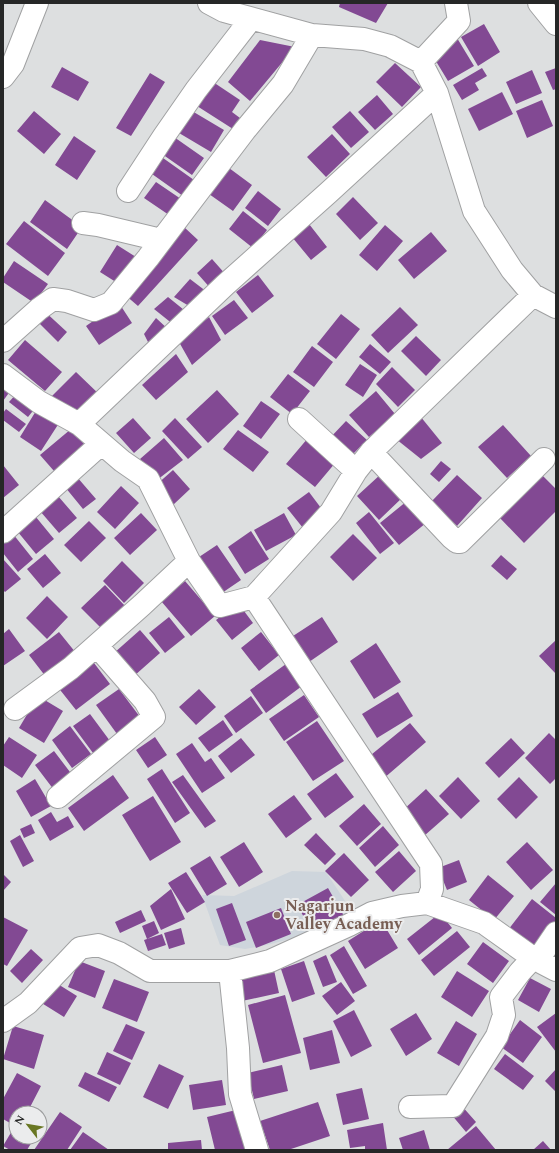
<svg xmlns="http://www.w3.org/2000/svg" width="559" height="1153" viewBox="0 0 559 1153" font-family="Spectral,serif">
<rect width="100%" height="100%" fill="#dddfe0"/>
<path fill="#ced5dc" d="M292 871 326 872 349 907 340 923 313 933 267 945 245 949 220 945 202 895 234 896Z"/>
<path fill="#824993" d="M340 3H388L376 23 339 7Z
M484 24 500 52 478 66 461 37Z
M457 38 474 66 448 81 431 53Z
M260 40 295 47 250 101 228 82Z
M395 63 421 87 402 107 376 82Z
M62 67 89 82 78 101 51 87Z
M482 68 487 76 475 83 479 90 462 100 453 85Z
M556 68V89L553 90 545 72Z
M532 70 542 93 516 104 506 82Z
M150 73 165 82 131 136 116 128Z
M213 82 240 100 232 112 240 118 233 129 197 106Z
M502 92 513 114 479 131 468 109Z
M377 95 393 114 375 130 358 112Z
M542 100 553 126 527 138 516 111Z
M34 111 61 134 44 154 17 131Z
M192 111 224 130 211 152 179 133Z
M350 111 369 132 351 148 332 127Z
M332 134 350 154 326 177 307 157Z
M74 136 96 151 77 180 55 165Z
M174 137 204 158 192 175 162 154Z
M163 158 194 180 183 196 152 174Z
M229 168 252 185 233 211 209 194Z
M156 182 181 199 169 215 144 198Z
M258 191 281 209 268 226 245 208Z
M353 197 378 223 360 240 336 214Z
M45 200 82 227 67 249 30 222Z
M243 211 267 230 253 248 229 229Z
M24 221 65 253 48 276 6 244Z
M309 224 327 247 311 260 292 237Z
M385 225 403 241 377 271 359 255Z
M184 227 198 240 138 306 124 294Z
M431 232 447 251 414 279 398 260Z
M117 245 136 257 119 284 100 272Z
M212 259 227 276 212 290 197 273Z
M14 261 48 284 34 303 3 282V278Z
M258 275 274 296 252 313 236 292Z
M190 279 211 295 194 309 174 297Z
M168 297 189 314 174 325 154 309Z
M234 300 248 318 225 335 212 316Z
M119 303 132 323 99 345 86 326Z
M400 307 418 325 388 353 371 335Z
M42 309 67 332 58 342 34 318Z
M341 314 360 329 336 359 317 344Z
M209 317 221 340 192 365 179 342Z
M156 318 169 330 150 346 144 334Z
M416 336 441 360 426 376 401 351Z
M25 340 62 372 45 391 8 360Z
M370 344 391 362 380 374 359 357Z
M312 346 333 362 314 387 293 372Z
M176 354 188 372 156 400 142 385Z
M360 364 377 375 363 397 345 385Z
M392 367 415 390 398 407 376 384Z
M76 372 102 397 77 421 50 398Z
M288 374 310 391 292 414 270 397Z
M3 383 11 390 3 401Z
M217 390 239 414 208 443 186 419Z
M376 391 395 414 369 437 349 415Z
M17 393 36 407 28 417 9 402Z
M261 401 280 414 261 439 243 426Z
M39 406 61 420 41 451 20 437Z
M6 409 26 424 19 432 3 420V413Z
M416 411 442 443 421 459 391 435Z
M133 418 151 438 134 453 116 433Z
M175 418 202 447 188 459 162 431Z
M346 421 367 440 349 458 329 439Z
M503 425 531 456 507 478 478 447Z
M71 429 85 445 54 471 40 455Z
M238 430 269 452 253 472 223 449Z
M164 438 183 460 157 480 140 459Z
M308 438 336 462 315 487 286 464Z
M441 461 451 469 439 482 430 474Z
M3 465 19 485 3 498Z
M173 470 190 489 173 505 155 486Z
M381 474 403 497 379 520 357 496Z
M541 474 556 489V511L524 543 499 517Z
M457 475 482 498 457 526 431 502Z
M77 477 96 499 83 509 65 487Z
M121 486 139 503 115 529 97 512Z
M309 492 324 512 303 528 287 508Z
M58 496 77 518 59 533 40 511Z
M407 501 426 523 399 545 380 523Z
M31 511 54 539 36 554 13 526Z
M369 512 394 543 380 554 356 523Z
M141 513 157 530 130 555 114 538Z
M284 513 296 535 266 551 254 530Z
M89 521 106 538 81 562 64 545Z
M251 531 269 559 245 574 228 547Z
M13 534 33 559 18 572 3 553V542Z
M353 534 377 558 353 581 330 557Z
M217 545 241 580 219 595 196 559Z
M45 554 61 573 43 588 27 569Z
M501 555 517 569 507 580 491 566Z
M3 559 21 579 5 592 3 590Z
M122 561 144 583 124 603 103 581Z
M185 581 215 616 191 636 161 601Z
M105 585 126 607 103 630 81 608Z
M47 596 68 617 47 639 26 618Z
M238 603 253 623 232 640 216 620Z
M169 617 185 637 165 653 149 633Z
M322 617 338 642 309 662 293 636Z
M9 629 25 651 3 666V634Z
M140 630 160 653 134 676 114 653Z
M59 632 76 653 46 677 29 655Z
M261 632 279 655 259 671 241 648Z
M556 640V674L539 656Z
M376 643 401 682 374 699 350 661Z
M91 659 110 684 76 710 57 686Z
M286 664 302 686 266 713 250 690Z
M119 689 140 717 117 734 96 705Z
M199 689 216 707 196 725 179 707Z
M398 692 413 716 377 738 362 714Z
M304 695 319 717 284 741 269 719Z
M38 696 63 711 44 743 19 728Z
M251 696 263 713 236 733 224 716Z
M90 714 110 741 93 753 73 726Z
M223 720 233 735 209 752 198 738Z
M317 721 344 761 313 781 286 742Z
M410 723 426 742 383 779 366 759Z
M70 726 91 754 72 768 52 740Z
M549 733 556 740V778L550 784 525 758Z
M9 737 37 755 22 778 3 765V746Z
M155 737 167 755 148 768 136 750Z
M241 738 255 755 231 773 218 756Z
M511 738 525 753 499 778 485 763Z
M192 743 205 762 211 758 225 778 202 793 176 754Z
M54 751 73 776 54 790 35 765Z
M162 769 190 813 175 823 147 779Z
M336 773 354 797 325 818 307 794Z
M113 775 129 798 84 831 68 808Z
M183 775 216 821 205 828 172 782Z
M458 777 480 801 461 819 439 796Z
M519 777 538 797 516 819 497 799Z
M35 779 51 806 31 817 16 791Z
M426 789 449 814 424 836 402 811Z
M294 795 312 819 286 838 268 814Z
M153 796 181 842 150 861 122 815Z
M364 804 381 824 357 846 339 826Z
M51 812 57 822 68 816 74 827 50 841 38 820Z
M31 824 35 833 24 838 20 829Z
M383 826 399 845 375 867 359 848Z
M316 833 336 854 325 865 304 845Z
M20 835 34 861 23 867 10 841Z
M244 842 263 872 239 887 220 857Z
M527 842 553 870 531 890 506 862Z
M399 851 416 871 393 892 375 872Z
M344 853 369 880 351 897 325 871Z
M210 856 227 884 207 896 190 868Z
M459 860 467 882 447 890 438 868Z
M186 872 205 902 187 913 168 883Z
M3 874 11 882 3 891Z
M488 875 514 896 494 920 469 900Z
M556 883V915L540 902Z
M328 888 344 916 313 933 297 905Z
M171 889 185 919 161 930 150 906Z
M532 899 556 918V924L535 951 508 930Z
M232 903 246 940 229 946 216 909Z
M281 908 291 934 256 948 246 922Z
M141 910 146 921 120 933 115 922Z
M440 913 452 928 419 955 407 939Z
M3 917 28 930 7 966 3 964Z
M381 920 398 948 365 969 348 941Z
M154 921 159 933 147 939 142 926Z
M181 928 185 944 169 949 164 933Z
M457 931 470 947 434 976 421 960Z
M162 934 166 945 148 951 144 940Z
M483 942 509 961 493 983 467 964Z
M344 946 367 986 353 994 330 955Z
M31 949 43 960 22 983 10 971Z
M326 955 337 982 323 987 313 961Z
M79 961 105 971 95 998 68 987Z
M304 961 315 994 292 1002 281 969Z
M274 970 279 993 242 1001 237 978Z
M457 971 489 991 472 1017 441 997Z
M530 978 551 989 539 1012 518 1000Z
M114 979 149 992 137 1022 102 1008Z
M53 981 77 996 64 1017 40 1002Z
M341 982 355 1001 337 1015 322 996Z
M285 995 301 1053 263 1063 248 1005Z
M354 1010 372 1046 351 1057 333 1021Z
M416 1013 432 1039 406 1056 390 1029Z
M556 1013V1052L537 1027Z
M520 1020 542 1037 523 1063 501 1047Z
M456 1021 477 1034 459 1066 437 1053Z
M126 1024 145 1032 132 1060 113 1051Z
M13 1026 44 1035 34 1069 3 1059Z
M332 1030 340 1063 310 1070 303 1038Z
M107 1052 131 1063 120 1085 97 1074Z
M505 1054 534 1076 523 1090 494 1069Z
M159 1064 184 1076 168 1109 143 1097Z
M282 1065 288 1091 254 1099 248 1073Z
M556 1069V1092L545 1081Z
M85 1072 117 1087 109 1102 78 1086Z
M17 1073 41 1086 27 1113H23L17 1110 10 1123 3 1119V1099Z
M222 1080 226 1105 193 1110 189 1085Z
M362 1088 369 1119 343 1125 336 1094Z
M318 1102 330 1136 288 1150H270L260 1121Z
M461 1105 476 1122 466 1132 451 1114Z
M236 1110 245 1150H215L207 1117Z
M60 1112 82 1127 67 1150H34Z
M383 1123 387 1150H365V1146L350 1148 347 1130Z
M16 1124V1137H35L27 1150H10L3 1146Z
M476 1126 496 1150H447Z
M424 1130 430 1150H403L399 1138Z
M83 1132 109 1150H70Z
M201 1140 202 1150H168V1143Z
M543 1141 551 1150H533Z"/>
<g fill="none" stroke-linecap="round" stroke-linejoin="round">
<defs>
<path id="minor" d="M209 3 224 11 312 35 364 39 390 46 421 62 437 93 474 211 512 270 533 295 556 307
M539 3 556 24
M421 62 459 21 456 3
M3 77 13 64 37 3
M128 191 164 136 196 90 251 19
M83 223 98 225 161 240
M3 341 39 309 53 299 67 301 94 310 111 303 148 258 245 130 283 84 312 35
M3 375 39 402 79 424 122 461 148 479 189 561 220 606 254 597 331 512 356 471 371 452 533 295
M299 419 356 471
M79 424 225 285 328 193 437 93
M371 452 452 538 457 542H460L544 459
M3 532 101 444
M254 597 431 864 432 889 427 903
M15 709 71 668 142 605 189 561
M58 797 154 717 145 701 97 646
M537 961 556 933
M230 971 238 1048 240 1094 257 1150
M3 1021 28 1003 80 948 98 945 119 953 150 971H230L270 961 349 925 372 913 402 906 427 903 484 923 533 958 556 970
M410 1107 453 1106 497 1036 504 1015 501 997 520 972 533 958"/>
</defs>
<use href="#minor" stroke="#a0a1a2" stroke-width="24"/>
<use href="#minor" stroke="#fff" stroke-width="22"/>
</g>
<circle fill="#8d6e63" stroke="#ebeced" stroke-width="1.5" cx="277" cy="915" r="4"/>
<g text-anchor="middle" dominant-baseline="central" stroke-width="4" stroke-linejoin="round" paint-order="stroke">
<g font-size="16" font-weight="bold" fill="#785e54" stroke="#ebeced" text-anchor="start">
<text x="285" y="906">Nagarjun<tspan x="285" dy="18">Valley Academy</tspan></text>
</g>
</g>
<rect width="559" height="1153" fill="none" stroke="#262727" stroke-width="8"/>
<g transform="translate(28 1125) rotate(301)"><circle r="19" fill="#ebeced" stroke="#9c9d9e"/>
<path d="M0-3L7 15L0 10L-7 15Z" fill="#697723"/>
<text y="-6" font-size="11" font-weight="bold" text-anchor="middle" fill="#262727">N</text>
</g>
</svg>
